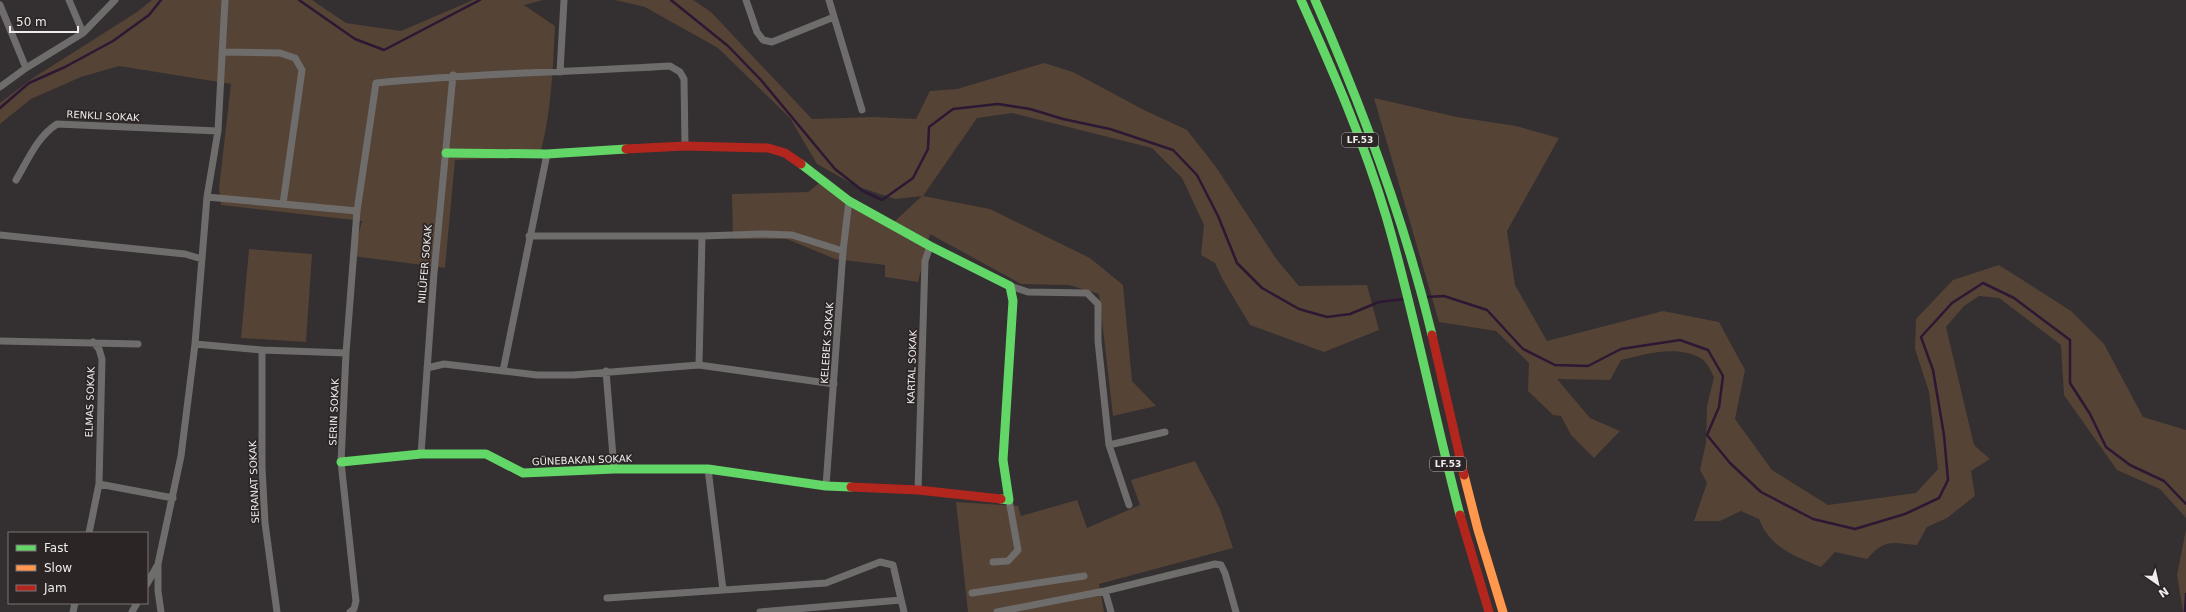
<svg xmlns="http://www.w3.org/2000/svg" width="2186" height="612" viewBox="0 0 2186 612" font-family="'DejaVu Sans',sans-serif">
<rect width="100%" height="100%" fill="#342f30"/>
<path fill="#554336" d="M152 0H312L346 23 401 31 473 0H543L524 5 555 26C553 67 551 119 539 157L455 160 445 268 353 256 362 221 221 205 219 188 231 84 119 66 81 77 31 99 0 124V103L30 80 137 12Z
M615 0H693L711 12 812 119 873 117 916 119 930 91 957 89 1044 63 1073 72 1144 110 1187 130 1216 167 1277 260 1299 286 1367 285 1379 330 1324 352 1250 325 1223 280 1215 263 1201 255 1204 225 1182 178 1152 148 1012 113 977 118 923 196 990 209 1090 258 1123 285 1132 381 1156 406 1113 416 1099 294 1069 285 1021 284 930 234 918 282 885 277V265L835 259 787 239H733L732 194 808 192 822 181 894 222 922 196 895 199 856 186 817 164 790 118 718 48 645 7Z
M1374 98 1457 117 1516 126 1559 138 1507 231 1515 285 1547 341 1663 311 1719 322 1745 370 1735 419 1772 470 1828 505 1916 493 1938 469 1929 392 1915 349 1916 319 1953 280 1999 265 2071 311 2104 344 2143 417 2186 430V518L2160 489 2117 470 2064 395 2061 345 1999 298 1979 296 1964 306 1946 327 1974 445 1990 459 1971 471 1975 496 1947 518 1927 527 1917 545C1890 543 1886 538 1867 559L1835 552 1821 567C1795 556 1770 548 1759 519L1741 511 1720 521H1694L1707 483 1700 470 1706 443 1707 406 1714 377C1711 372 1707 362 1702 359 1679 344 1645 354 1621 360L1610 380 1557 379 1590 418 1620 431 1594 458 1571 435 1561 416 1553 415 1528 391 1529 363 1496 331 1439 322Z
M249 249 312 254 306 342 241 338Z
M1195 461 1220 509 1233 548 1099 584 1104 612H968L956 502 1018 506 1021 516 1077 500 1087 528 1140 505 1131 480Z
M2186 529V612H2183L2177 575Z"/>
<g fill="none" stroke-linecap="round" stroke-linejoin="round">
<path stroke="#2c1833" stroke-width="2.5" d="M299 0 355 39 384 50 480 0
M671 0 728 46 761 80 835 169 863 191 882 200 913 178 928 149 929 127 953 109 998 104 1030 109 1063 119 1110 129 1173 150 1197 175 1218 216 1237 263 1262 288 1299 309 1327 317 1350 314 1379 302 1404 299
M0 108 29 83 65 67 113 41 149 15 161 0
M1427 297 1444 296 1487 310 1523 349 1555 365 1588 366 1621 349 1680 340 1708 350 1723 376 1719 407 1707 435 1730 463 1761 492 1813 519 1855 529 1905 514 1939 498 1948 480 1944 435 1933 370 1921 337 1952 303 1983 283 2014 298 2070 340V383L2090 414 2106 447 2130 465 2164 481 2186 504
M2185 612 2186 594"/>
<path stroke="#6f6c6c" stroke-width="7" d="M69 0 83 33
M746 0 757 32 763 40 772 42 834 17
M829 0 862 110
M0 5 26 68 83 33 115 0
M222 52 280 53 295 58 302 70 283 204
M560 72 564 0
M0 87 26 68
M16 180C28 160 37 137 57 124L218 131
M207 197 357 211
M0 235 185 254 202 259
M529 236H702L763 234 792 235 843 251
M1010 286 1028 292 1087 293 1098 304V341L1109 445 1129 505
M0 341 138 344
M195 344 262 350 346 353
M262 350V467L265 523 277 612
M699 365 702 236
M427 368 444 364 537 375H573L699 365 834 384
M503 371 547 154
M606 371 614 469
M1109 445 1165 432
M421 454 434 273 453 75
M708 469 723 590
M99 484 173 498
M826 486 843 251 849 201
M918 490 925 261 930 246
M89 533 99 484 102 359 99 349 93 342
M993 562 1008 561 1018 550 1009 500
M147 584 157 566
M1105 591 1111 612
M972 593 1084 576
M607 598 826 583 880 562 893 565 904 612
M73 612 75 603
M132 612 137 603
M161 612 158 591V564L181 456 195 344 207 197 218 131 225 0
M350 612 354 609 356 601 341 462 346 353 357 211 376 83C474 73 572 72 670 66L680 72 684 79 685 146
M760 612 901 600
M997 612 1105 591 1215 564 1221 565 1225 573 1236 612"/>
<path stroke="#63d668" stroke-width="9" d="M1301 0C1333 71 1364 142 1386 216 1415 315 1434 416 1460 515
M1315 0C1363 109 1404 219 1432 335
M446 153 547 154 626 149
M801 164 849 201 930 246 1010 286 1013 301 1003 460 1009 500 1001 499
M341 462 421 454H486L523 473 614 469H708L826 486 851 487"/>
<path stroke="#ff974d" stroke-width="9" d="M1464 475 1478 530 1503 612"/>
<path stroke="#b3261e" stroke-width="9" d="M626 149 685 146 768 148 785 153 801 164
M1432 335 1464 475
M851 487 918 490 1001 499
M1460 515 1489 612"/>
</g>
<g text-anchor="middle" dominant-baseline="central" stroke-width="3.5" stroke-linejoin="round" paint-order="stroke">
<g fill="#2b2526" stroke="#b5b0b1" stroke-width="1">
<rect x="1342" y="133" width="36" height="14" rx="3"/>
<rect x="1430" y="457" width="36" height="14" rx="3"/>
</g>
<g font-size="9" font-weight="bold" fill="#f0ebec">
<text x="1360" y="140">LF.53</text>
<text x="1448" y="464">LF.53</text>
</g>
<g font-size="10" fill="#f0ebec" stroke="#2b2526">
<text transform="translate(103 116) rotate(3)">RENKLI SOKAK</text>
<text transform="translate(425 264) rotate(-85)">NILÜFER SOKAK</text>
<text transform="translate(827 343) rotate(-86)">KELEBEK SOKAK</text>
<text transform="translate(912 367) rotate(-88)">KARTAL SOKAK</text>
<text transform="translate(90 402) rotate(-88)">ELMAS SOKAK</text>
<text transform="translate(334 412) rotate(-88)">SERIN SOKAK</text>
<text transform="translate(582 460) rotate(-2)">GÜNEBAKAN SOKAK</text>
<text transform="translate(254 482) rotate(-92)">SERANAT SOKAK</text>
</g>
</g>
<rect x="8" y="532" width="140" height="72" fill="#2b2526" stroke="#7a7475"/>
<rect x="16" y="545" width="20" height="6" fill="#63d668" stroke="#7a7475"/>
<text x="44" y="552" font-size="12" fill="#f0ebec">Fast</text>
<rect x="16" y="565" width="20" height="6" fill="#ff974d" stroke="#7a7475"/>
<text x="44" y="572" font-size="12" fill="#f0ebec">Slow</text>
<rect x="16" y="585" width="20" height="6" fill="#b3261e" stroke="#7a7475"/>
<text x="44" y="592" font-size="12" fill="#f0ebec">Jam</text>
<g transform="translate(2158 584) rotate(146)" stroke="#2b2526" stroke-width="3" paint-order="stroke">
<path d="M0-3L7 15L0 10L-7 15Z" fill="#f0ebec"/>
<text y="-6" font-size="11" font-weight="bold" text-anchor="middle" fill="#f0ebec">N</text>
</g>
<path d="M10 26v6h68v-6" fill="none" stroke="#f0ebec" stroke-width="2"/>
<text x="16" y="26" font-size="12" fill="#f0ebec" stroke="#2b2526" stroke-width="3" paint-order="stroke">50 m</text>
</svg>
